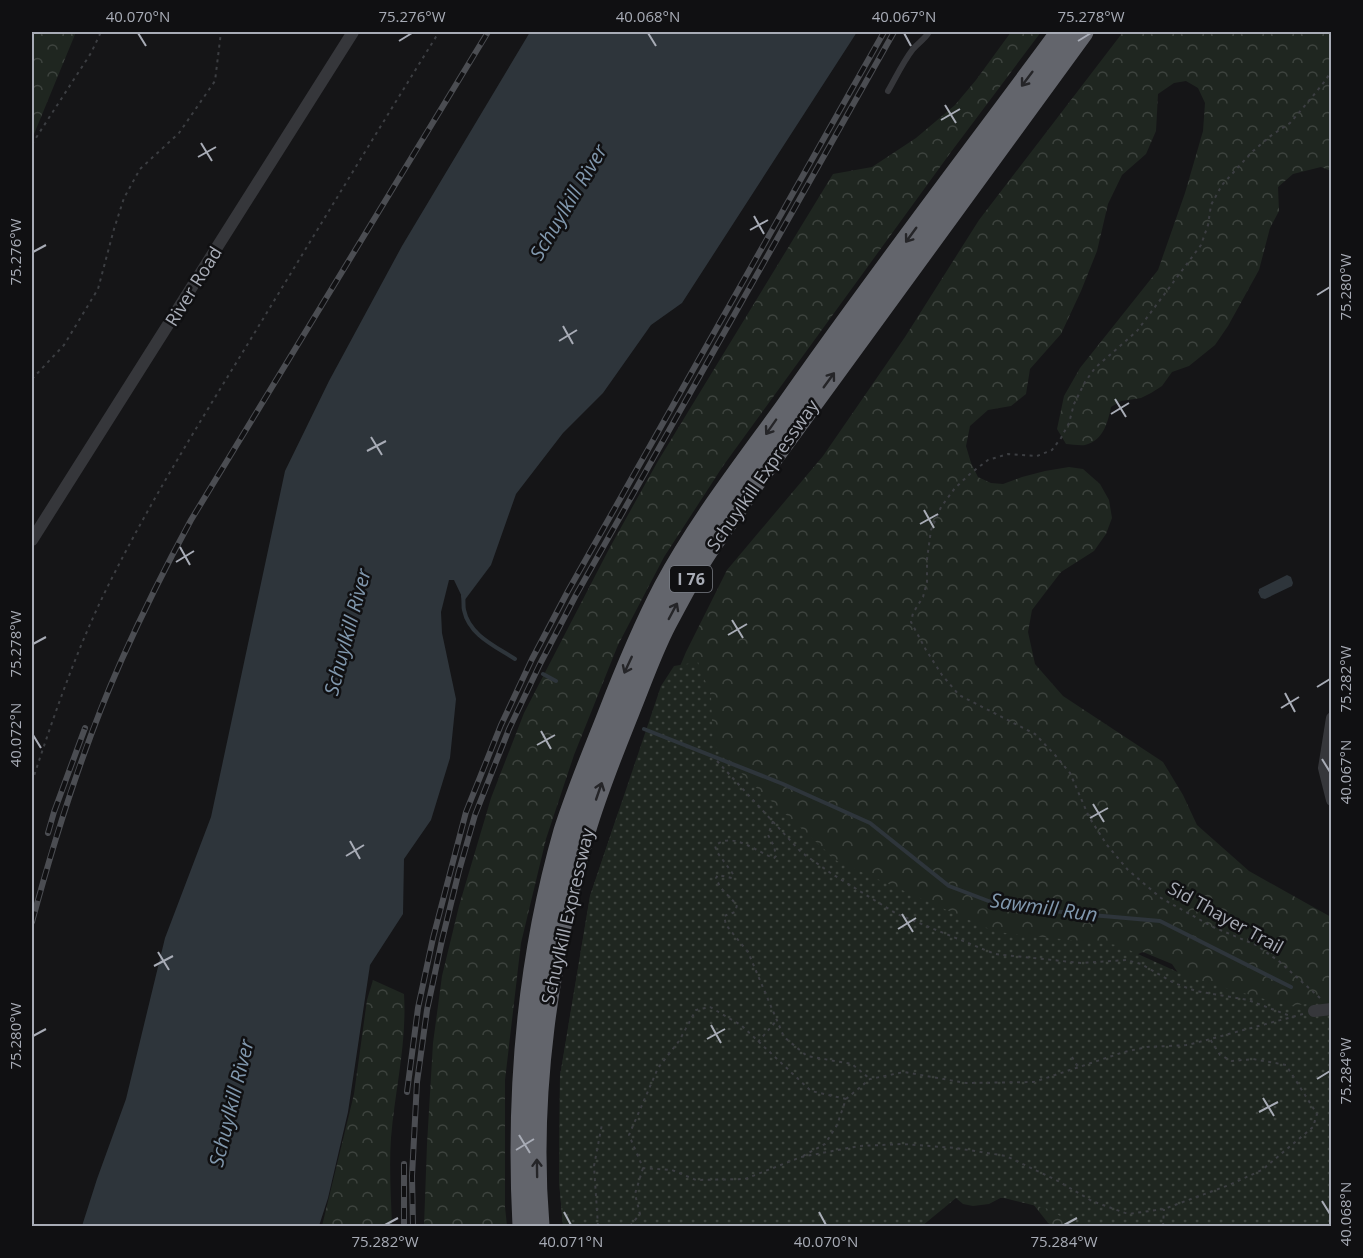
<svg xmlns="http://www.w3.org/2000/svg" width="1363" height="1258" viewBox="0 0 1363 1258" font-family="'Open Sans',sans-serif">
<defs>
<pattern id="forest-crowns" width="20" height="18" patternUnits="userSpaceOnUse" patternTransform="scale(1.5)"><rect width="20" height="18" fill="#1f2620"/><path d="M2 6a3 3 0 1 1 6 0M12 15a3 3 0 1 1 6 0" fill="none" stroke="#3d433e"/></pattern>
<pattern id="park-dots" width="8" height="8" patternUnits="userSpaceOnUse" patternTransform="scale(1.5)"><rect width="8" height="8" fill="#1f2620"/><path d="M2 2h.1M6 6h.1" fill="none" stroke="#3d433e" stroke-width="1.8" stroke-linecap="round"/></pattern>
</defs>
<rect width="100%" height="100%" fill="#151517"/>
<path fill="url(#forest-crowns)" d="M32 32H76L32 139Z
M1011 32H1041L951 152 723 466 664 557 618 645 574 755 546 839 521 943 505 1080V1207L507 1226H424L427 1144 433 1043 442 976 459 906 491 798 524 713 609 549 658 461 833 174 872 167 916 138 955 105 976 80Z
M1123 32H1331V171L1321 167 1293 174 1278 187 1279 211 1270 228 1259 270 1228 326 1215 345 1189 366 1172 372 1162 386 1151 393 1141 398 1121 401 1111 407C1108 422 1103 441 1085 445 1080 446 1071 444 1066 444L1057 429 1064 396 1080 368 1158 270 1185 193 1203 131 1205 103 1198 88 1186 81 1174 83 1158 94 1156 131 1146 154 1122 175 1108 204 1097 251 1081 291 1061 334 1030 369 1026 394 1011 406 988 410 970 426 966 446 971 463 978 477 991 483 1003 484 1022 477 1045 471 1069 467 1083 469 1100 484 1109 500 1112 518 1106 534 1094 551 1061 572 1032 610 1028 632 1035 664 1063 696 1163 762 1183 795 1197 825 1249 871 1331 917V1198L1237 1226H1053L1048 1223 1026 1195H1006L989 1204 973 1206 963 1204 950 1193 1195 998 1172 964 1143 952 1107 967 563 1226 559 1181 560 1076 590 896 618 813 686 652 727 570 823 456 905 337 979 220Z
M373 980 404 994C407 1044 395 1089 391 1138 389 1167 391 1197 392 1226H322L354 1094 367 1000Z"/>
<path fill="url(#park-dots)" d="M698 662 711 696 713 744 749 781 837 861 996 932 1118 945 1191 978 1289 1006 1331 1001V1226H1076L1049 1209 1004 1198H956L922 1226H563L559 1181 560 1076 590 896 661 686 674 666Z"/>
<path fill="#2e353b" d="M530 32H857L682 303 651 325 603 393 563 433 516 494 491 565 464 601 454 580H449L441 612 442 633 456 699 450 758 431 820 404 859 403 914 370 965 348 1112 328 1198 319 1226H82L97 1179 126 1099 165 938 211 817 285 471 329 381 402 246Z
M1287 575 1291 577 1293 583 1292 586 1265 599 1261 598 1258 592 1259 591V589Z"/>
<g fill="none" stroke-linecap="round" stroke-linejoin="round">
<path stroke="#2e353b" stroke-width="4" d="M463 596C464 601 463 606 464 610 469 635 495 646 515 659
M543 674 556 681
M644 729 783 784 870 823 949 886 999 905 1080 914 1160 921 1291 987"/>
<path stroke="#3c3e42" stroke-width="2" stroke-dasharray="3 4.5" stroke-linecap="butt" d="M32 144 91 53 101 32
M32 379 64 345 98 289 114 229 124 198 140 169 179 133 215 81 221 32
M717 761 801 852 832 874 897 914 995 954 1081 963 1126 960 1141 964 1174 983 1196 991 1248 1000 1293 1017
M32 782C55 712 79 642 113 576 159 485 214 400 266 314 324 219 381 125 439 32
M773 821 768 835 774 846 776 856 774 858C758 853 732 830 715 846L717 852 733 874 732 878 718 875 716 878 720 887 737 905 735 912 724 916 726 925 748 952 784 1037 807 1056 852 1064 870 1079
M1320 998 1280 962 1256 945 1213 927 1161 898 1128 870 1107 845 1089 817 1070 773 1055 755 1035 734 959 695 942 675 926 650 911 622 913 613 923 597 927 582V559L931 530 941 507 955 488 971 473 988 460 1008 454 1037 456 1052 450 1061 438 1069 423 1074 404 1085 382 1095 368 1137 331 1201 245 1208 225 1211 205 1222 185 1252 152 1269 137 1290 123 1308 102 1325 81 1332 70
M758 1042 777 1020
M1072 1057 1078 1067
M846 1099 811 1091 741 1025 710 1007 696 1010 679 1041 658 1068 629 1135 643 1168 672 1170 696 1180 745 1179 801 1157 859 1146 903 1144 956 1148 1006 1156 1058 1181 1092 1201 1128 1214 1164 1209 1229 1185 1262 1170 1313 1127 1317 1114 1286 1065 1253 1059 1232 1061 1220 1055 1210 1039
M803 1156 825 1144 837 1125 846 1099 870 1079 904 1072 966 1083 1034 1082 1124 1052 1147 1047 1188 1045 1303 1014
M598 1226 594 1166 602 1124
M630 1226 640 1214 635 1194 643 1168
M1163 1226 1164 1209"/>
<path stroke="#36373b" stroke-width="6" d="M888 91C896 77 903 62 913 49 918 43 925 39 929 32"/>
<path stroke="#36373b" stroke-width="12" d="M32 540 353 32
M1332 718 1324 768 1332 800
M1314 1011 1332 1009"/>
<path stroke="#63656c" stroke-width="21" d="M523 1226C516 1093 527 960 564 831 576 793 592 755 607 717 624 673 642 629 664 587 698 524 743 466 785 408 874 280 969 157 1061 32
M539 1226C528 1095 548 958 585 832 597 791 613 752 629 712 641 683 651 653 666 624 679 600 691 576 706 553 722 529 739 506 755 482L1083 32"/>
<defs>
<path id="rail" d="M48 833 54 812 85 728
M32 922C56 833 84 744 122 659 143 612 166 566 191 520L488 32
M407 1092 418 1008 433 938 466 812 501 725 532 659 568 591 884 32
M404 1164V1226
M413 1226 412 1176 417 1082 427 1010 442 940 459 871 475 815 509 729 540 664 576 595 894 32"/>
</defs>
<use href="#rail" stroke="#4b4d52" stroke-width="6"/>
<use href="#rail" stroke="#101012" stroke-width="4" stroke-dasharray="11" stroke-linecap="butt"/>
</g>
<defs><path id="oneway-shaft" d="M-6 0H5M1.5-3L5.5 0L1.5 3" fill="none" stroke-width="1.6" stroke-linecap="round" stroke-linejoin="round" transform="scale(1.5)"/></defs>
<g stroke="#252528">
<use href="#oneway-shaft" transform="translate(1027 79) rotate(127)"/>
<use href="#oneway-shaft" transform="translate(911 235) rotate(126)"/>
<use href="#oneway-shaft" transform="translate(829 380) rotate(-54)"/>
<use href="#oneway-shaft" transform="translate(771 427) rotate(125)"/>
<use href="#oneway-shaft" transform="translate(673 611) rotate(-62)"/>
<use href="#oneway-shaft" transform="translate(628 665) rotate(115)"/>
<use href="#oneway-shaft" transform="translate(599 791) rotate(-71)"/>
<use href="#oneway-shaft" transform="translate(537 1168) rotate(-91)"/>
</g>
<path fill="none" stroke="#a8acb6" stroke-width="2" d="M138 33 146 46M648 33 656 46M904 33 911 46M399 41 412 33M1078 41 1091 33M945 105 956 123M941 120 960 109M201 143 212 161M198 157 216 147M754 216 764 234M750 230 768 220M33 252 46 245M1317 295 1330 287M563 326 573 344M559 341 577 330M1115 399 1126 417M1111 414 1129 403M371 437 382 455M367 451 386 441M924 510 934 528M920 524 938 514M180 547 190 565M176 562 194 551M732 620 743 638M728 635 747 624M33 644 46 637M1317 687 1330 679M1285 693 1295 712M1281 708 1299 697M541 731 551 749M33 735 41 748M537 745 555 735M1322 759 1330 772M1093 804 1104 822M1090 818 1108 808M350 841 360 859M346 856 364 845M902 914 913 932M898 929 916 918M158 952 169 970M154 966 173 956M711 1025 721 1043M33 1036 46 1029M707 1039 725 1029M1317 1079 1330 1071M1263 1098 1274 1116M1259 1112 1278 1102M519 1135 530 1153M516 1150 534 1139M1322 1201 1330 1214M564 1212 571 1225M819 1212 826 1225M385 1225 398 1218M1064 1225 1077 1218"/>
<g text-anchor="middle" dominant-baseline="central" stroke-width="5" stroke-linejoin="round" paint-order="stroke">
<rect fill="#101012" stroke="#7a7d85" stroke-width="1.5" x="670" y="566" width="42" height="26" rx="4.5"/>
<g font-size="16" font-weight="bold" fill="#a8acb6">
<text x="691" y="579">I 76</text>
</g>
<g font-size="18" fill="#a8acb6" stroke="#101012">
<text transform="translate(193 286) rotate(-58)">River Road</text>
<text transform="translate(762 475) rotate(-55)">Schuylkill Expressway</text>
<text transform="translate(567 916) rotate(-77)">Schuylkill Expressway</text>
<text transform="translate(1226 917) rotate(29)">Sid Thayer Trail</text>
</g>
<g font-size="20" font-style="italic" fill="#8198ae" stroke="#101012">
<text transform="translate(568 202) rotate(-59)">Schuylkill River</text>
<text transform="translate(347 632) rotate(-75)">Schuylkill River</text>
<text transform="translate(1044 907) rotate(8)">Sawmill Run</text>
<text transform="translate(231 1103) rotate(-76)">Schuylkill River</text>
</g>
</g>
<rect width="1363" height="1258" fill="none" stroke="#101012" stroke-width="66"/>
<rect x="33" y="33" width="1297" height="1192" fill="none" stroke="#a8acb6" stroke-width="2"/>
<g font-size="15" text-anchor="middle" fill="#a8acb6">
<text x="138" y="22">40.070°N</text>
<text x="412" y="22">75.276°W</text>
<text x="648" y="22">40.068°N</text>
<text x="904" y="22">40.067°N</text>
<text x="1091" y="22">75.278°W</text>
<text transform="translate(16 252) rotate(-90)" y="5">75.276°W</text>
<text transform="translate(1346 287) rotate(-90)" y="5">75.280°W</text>
<text transform="translate(16 644) rotate(-90)" y="5">75.278°W</text>
<text transform="translate(1346 679) rotate(-90)" y="5">75.282°W</text>
<text transform="translate(16 735) rotate(-90)" y="5">40.072°N</text>
<text transform="translate(1346 772) rotate(-90)" y="5">40.067°N</text>
<text transform="translate(16 1036) rotate(-90)" y="5">75.280°W</text>
<text transform="translate(1346 1071) rotate(-90)" y="5">75.284°W</text>
<text transform="translate(1346 1214) rotate(-90)" y="5">40.068°N</text>
<text x="385" y="1247">75.282°W</text>
<text x="571" y="1247">40.071°N</text>
<text x="826" y="1247">40.070°N</text>
<text x="1064" y="1247">75.284°W</text>
</g>
</svg>
